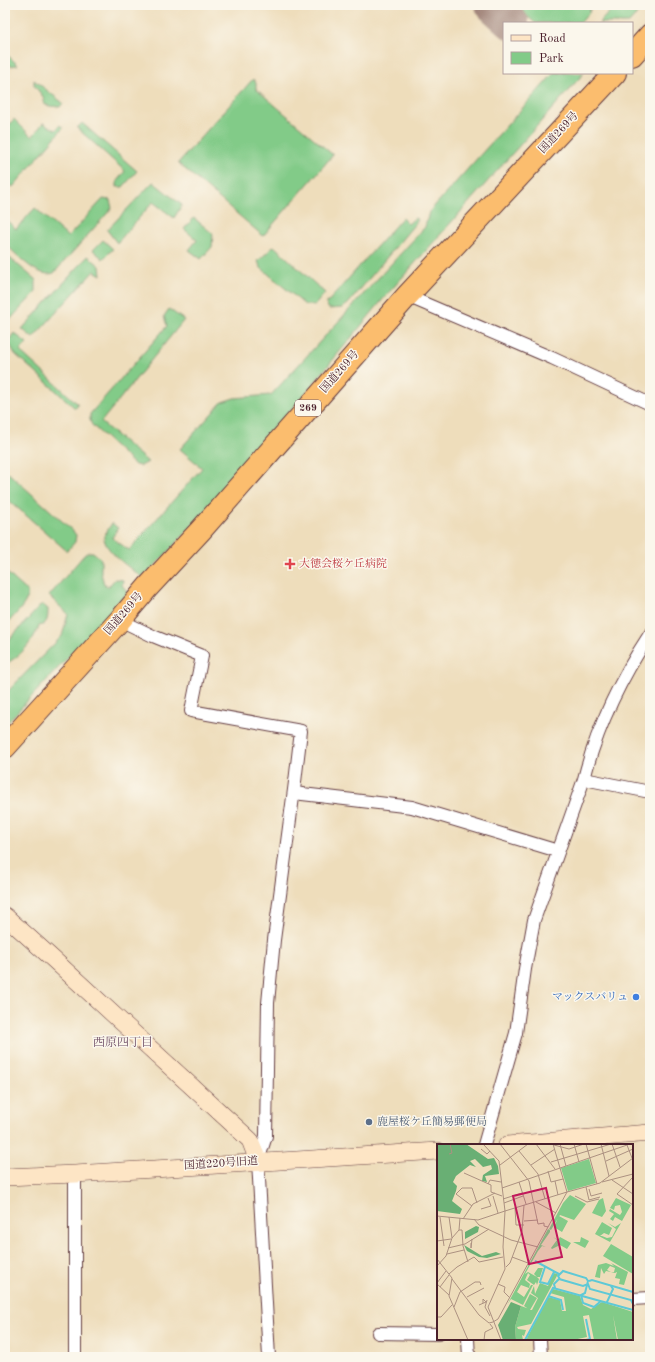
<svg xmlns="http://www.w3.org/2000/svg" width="655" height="1362" viewBox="0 0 655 1362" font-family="'Old Standard TT','Noto Serif JP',serif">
<rect width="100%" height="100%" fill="#fbf7ec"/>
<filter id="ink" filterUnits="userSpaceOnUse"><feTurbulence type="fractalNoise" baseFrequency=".025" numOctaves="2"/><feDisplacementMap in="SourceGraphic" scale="8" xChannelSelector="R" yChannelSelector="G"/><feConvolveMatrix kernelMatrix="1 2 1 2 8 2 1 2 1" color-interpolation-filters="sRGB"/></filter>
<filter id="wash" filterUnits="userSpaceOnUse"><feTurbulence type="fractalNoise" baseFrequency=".012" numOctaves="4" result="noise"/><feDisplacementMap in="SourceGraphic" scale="16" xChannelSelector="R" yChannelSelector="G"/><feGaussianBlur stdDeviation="0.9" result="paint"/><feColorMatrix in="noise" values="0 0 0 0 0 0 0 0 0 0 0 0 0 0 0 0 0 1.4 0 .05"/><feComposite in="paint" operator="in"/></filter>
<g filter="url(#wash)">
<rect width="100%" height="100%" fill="#edb"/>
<path fill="#82cb88" stroke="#66755a" d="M515 5H591V6L589 13 580 23H535Z
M616 5H645L629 23H599Z
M5 53 18 65 10 66 5 62Z
M554 73H584L384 298 219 498 143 578C132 569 103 551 104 536L112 523 118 528 112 538 129 550 202 468 180 449 222 402 234 398 271 395 425 227 429 212Z
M253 79 256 83V89L333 155 263 236 178 163Z
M34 80 63 103 60 107 49 106 44 104V98L34 85Z
M14 119 32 137 43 123 56 130 60 125 63 128 13 187 5 182V130Z
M82 123 137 171 123 187H117V181L125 171 77 128Z
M153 182 182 205 174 218 153 202 117 243 107 230Z
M103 199 110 200 112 208 54 273C37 279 17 254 5 244V219L16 229 35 208 68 237Z
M194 218 213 234 212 247 201 259 189 250 197 240 184 229Z
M402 218 408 224 415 218 418 220 348 304 342 308 329 309 326 304Z
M103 240 113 249 103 259 93 250Z
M274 246 325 293 315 305H305L260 267 258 261Z
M5 254 36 280V292L5 325Z
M88 256 100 266 101 275 94 271 33 338 22 329Z
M169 309 184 320 101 422 148 462 141 466 135 465 92 425 90 420V414L167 326 164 316Z
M14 333 27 343 20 351 78 404 75 408 15 354 8 341Z
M5 470 72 530 76 535 75 542 67 551 5 497Z
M88 552H93L101 559V573L104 584 108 587 115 579 123 580 122 585 128 593 5 725V694L62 636 68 614 49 596 84 555Z
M5 571 27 591C31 602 12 617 5 626Z
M42 604 48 609C48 618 48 624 39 626 33 642 20 657 5 664V644Z"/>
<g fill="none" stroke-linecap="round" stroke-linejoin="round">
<path stroke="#9c7e73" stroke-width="34" d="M492 5 512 23"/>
</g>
</g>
<g filter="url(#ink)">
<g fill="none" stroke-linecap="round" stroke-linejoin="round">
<defs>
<path id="street" d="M407 296 552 358 650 404
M120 620 153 636 202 656 191 711 301 731 295 782 274 940 268 1003 266 1136 258 1161 269 1357
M584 779 650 792
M294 793 412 807 558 851
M484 1145 516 1033 525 969 534 920 584 779C597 727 621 678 650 634
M75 1174V1357
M632 1299 650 1298
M378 1333 438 1334
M468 1339 469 1357
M540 1339 541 1357"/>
<path id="secondary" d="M5 916 53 959 250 1140 258 1161
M507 1145 650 1133
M5 1177 75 1174 438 1151"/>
<path id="highway" d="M632 55 650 35
M5 747 120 620 148 587 201 530 407 296 615 73"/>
</defs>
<use href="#street" stroke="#633c41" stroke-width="14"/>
<use href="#secondary" stroke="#633c41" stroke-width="18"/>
<use href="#highway" stroke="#633c41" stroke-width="24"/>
<use href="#street" stroke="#fff" stroke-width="12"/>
<use href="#secondary" stroke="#fde5c5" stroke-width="17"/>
<use href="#highway" stroke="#fbbd6e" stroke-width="22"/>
</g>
</g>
<path fill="#e0444e" stroke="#fbf7ec" stroke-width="1.5" d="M288 558h4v4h4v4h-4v4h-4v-4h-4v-4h4z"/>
<circle fill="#3f7fe0" stroke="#fbf7ec" stroke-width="1.5" cx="636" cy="997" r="4"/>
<circle fill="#5c6f8a" stroke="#fbf7ec" stroke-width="1.5" cx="369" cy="1122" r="4"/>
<g text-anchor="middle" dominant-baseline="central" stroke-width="3" stroke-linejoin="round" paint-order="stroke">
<rect fill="#fbf7ec" stroke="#7f6065" stroke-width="1" x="295" y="400" width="26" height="16" rx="3"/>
<g font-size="10" font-weight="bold" fill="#4a1f2b">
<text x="308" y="408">269</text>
</g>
<g font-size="11" fill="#4a1f2b" stroke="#fbf7ec">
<text transform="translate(559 133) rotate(-47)">国道269号</text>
<text transform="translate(340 372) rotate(-49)">国道269号</text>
<text transform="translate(124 614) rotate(-49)">国道269号</text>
<text transform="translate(221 1164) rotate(-4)">国道220号旧道</text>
</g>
<g font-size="11" fill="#be3a42" stroke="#fbf7ec" text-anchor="start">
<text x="299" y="564">大徳会桜ケ丘病院</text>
</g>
<g font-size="11" fill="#366cbe" stroke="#fbf7ec" text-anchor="end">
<text x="628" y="997">マックスバリュ</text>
</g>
<g font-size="11" fill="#4e5e75" stroke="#fbf7ec" text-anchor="start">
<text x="377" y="1122">鹿屋桜ケ丘簡易郵便局</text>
</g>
<g font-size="12" fill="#705067" stroke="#fbf7ec">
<text x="123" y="1043">西原四丁目</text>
</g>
</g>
<g transform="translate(437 1144)">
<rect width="196" height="196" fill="#edb"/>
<path d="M152 15 159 39 131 47 124 24ZM133 51 149 60 137 76 123 71 114 86 112 85 126 59ZM166 54 169 67 165 73 155 69 162 56ZM179 54 194 61 185 77 178 73 176 77 173 75 177 70 172 67 173 65 183 71 185 68 183 61 178 62 177 66 173 64ZM122 72 131 77 125 88 117 83ZM165 78 175 84 172 91 167 89 163 92H165L170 94 175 93 179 85 171 79 178 83 184 79 173 98 158 90ZM111 85 113 86V88L104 101 109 103 105 102 101 107 88 130 91 128 100 133 97 130 101 124H106L103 133H100L102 135 100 141 99 138 97 141 90 136 93 131 91 129 88 136 93 140 92 144 84 141 80 148 87 153 94 141H96L86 161 74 155 70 161ZM116 93 121 96 117 103 123 93 134 99 130 105 123 101 115 105 114 104 120 96ZM144 93 152 97 148 104 136 98H143ZM174 100 196 113V130L166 112ZM169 119 177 122 174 119 191 128 187 141 182 140 183 135 178 134 180 128 178 129 174 128H177L178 124 173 122 170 126 174 128 169 127 167 130 164 124 163 134 158 133 161 121ZM116 129 121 130 94 180 80 183 81 185 89 186 87 192 85 191 86 196H79L78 183 84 162 95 166 101 154 94 149 97 142 98 150 103 139 111 142ZM116 145 143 152 146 161 154 165 165 158 196 168V195L181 196 176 171 180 196H157L152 171 146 172 150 193 136 196H89L111 153 123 156 125 167H129L127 153 113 149ZM93 150 100 154 93 166 87 162Z" fill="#82cb88"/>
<path d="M0 0H29L51 15 57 14 61 22 62 30 48 32 50 38 45 37 46 31 55 25 54 21 46 23 38 15 33 17 39 23 33 21 19 32 16 38 20 42 19 47 15 57 25 65 23 70 0 67ZM39 82 42 83 41 88 28 95V88ZM27 101 45 112 59 108 64 110 50 114 42 113 30 107ZM74 158 84 162 78 183 79 196H66L61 181Z" fill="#69af74"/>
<path fill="none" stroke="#5ec9d6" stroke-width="2" d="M98 117 122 130M108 123 103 138 111 140 117 128M123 135 121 132 126 127 149 134 151 137 148 149 144 151 146 159 157 163 164 157M152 137 155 136 196 148M118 144 117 140 122 135 146 142 151 140 153 145 194 156 196 160M111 152 124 156 126 166M170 158 176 145 174 142M149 175 153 195 149 196M88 196 116 144 196 166"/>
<path fill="none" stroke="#ac9181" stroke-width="1" d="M63 0 92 37 101 80 107 79V82L111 83M99 0 118 25M123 0 129 22M137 0 142 18M149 0 160 40M164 0 172 32M175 0 183 23M117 1 132 5 147 0M190 1 195 14M44 5 50 10 53 7M82 7 101 30 108 55M12 10 15 9 13 0M169 17 196 5M114 18 174 0M63 21 91 0M94 21 118 5M111 27 114 38 118 37M27 29 54 41V48L65 52M196 33 180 50 196 61M175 36 196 50M82 38 89 60M165 38 196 30M51 40 53 36 64 38M149 43 152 56 163 53M65 44 193 0M152 45 154 52 165 49M121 51 118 37 126 35M56 52 61 69M138 52 150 58 162 55M66 55 85 49M99 58 119 69M67 59 86 52M35 62 19 50 25 44H35L40 59M78 64 79 81H87M44 65 54 62 51 54M68 67 130 48 116 0M0 72 41 76 68 67 62 17 46 0M3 73 7 102M12 73 15 94M26 75 36 60 58 49M37 75 42 81 74 96 101 103M87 77 101 76M22 86H25L26 102 31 118M0 97 14 95M34 99V104L35 95M11 104 28 100 52 85M10 110 27 106M75 113 91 119M0 115 15 134 12 152 31 196M0 122 9 112 15 94 22 86 23 74M69 123 73 119 85 87 87 61M12 130 20 123 37 113 42 118 66 113M15 135 42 171 52 179 56 178M0 139 9 127M0 140 12 151M61 140 68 143 67 148 73 154M3 143 12 131M30 153 47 144M50 156 48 163 53 172M42 161 49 158 46 155V159M17 163 23 148 38 138H43L44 141M0 173H4L15 161M56 178 61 175 130 48 163 39 196 14M47 196 48 188 56 184 53 180M64 196 51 163 68 125 66 103 68 67"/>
<path fill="#c2185b" fill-opacity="0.15" stroke="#c2185b" stroke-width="2" d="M109 44 125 113 92 120 76 52Z"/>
<rect width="196" height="196" fill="none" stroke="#4a1f2b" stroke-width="2"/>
</g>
<rect width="655" height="1362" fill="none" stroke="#fbf7ec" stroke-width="20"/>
<rect x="503" y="22" width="130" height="52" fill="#fbf7ec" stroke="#b4a19f"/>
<rect x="511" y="35" width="20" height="6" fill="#fde5c5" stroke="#b4a19f"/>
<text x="539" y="42" font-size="12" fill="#4a1f2b">Road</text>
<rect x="511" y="52" width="20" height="12" fill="#82cb88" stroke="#b4a19f"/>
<text x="539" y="62" font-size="12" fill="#4a1f2b">Park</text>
</svg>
